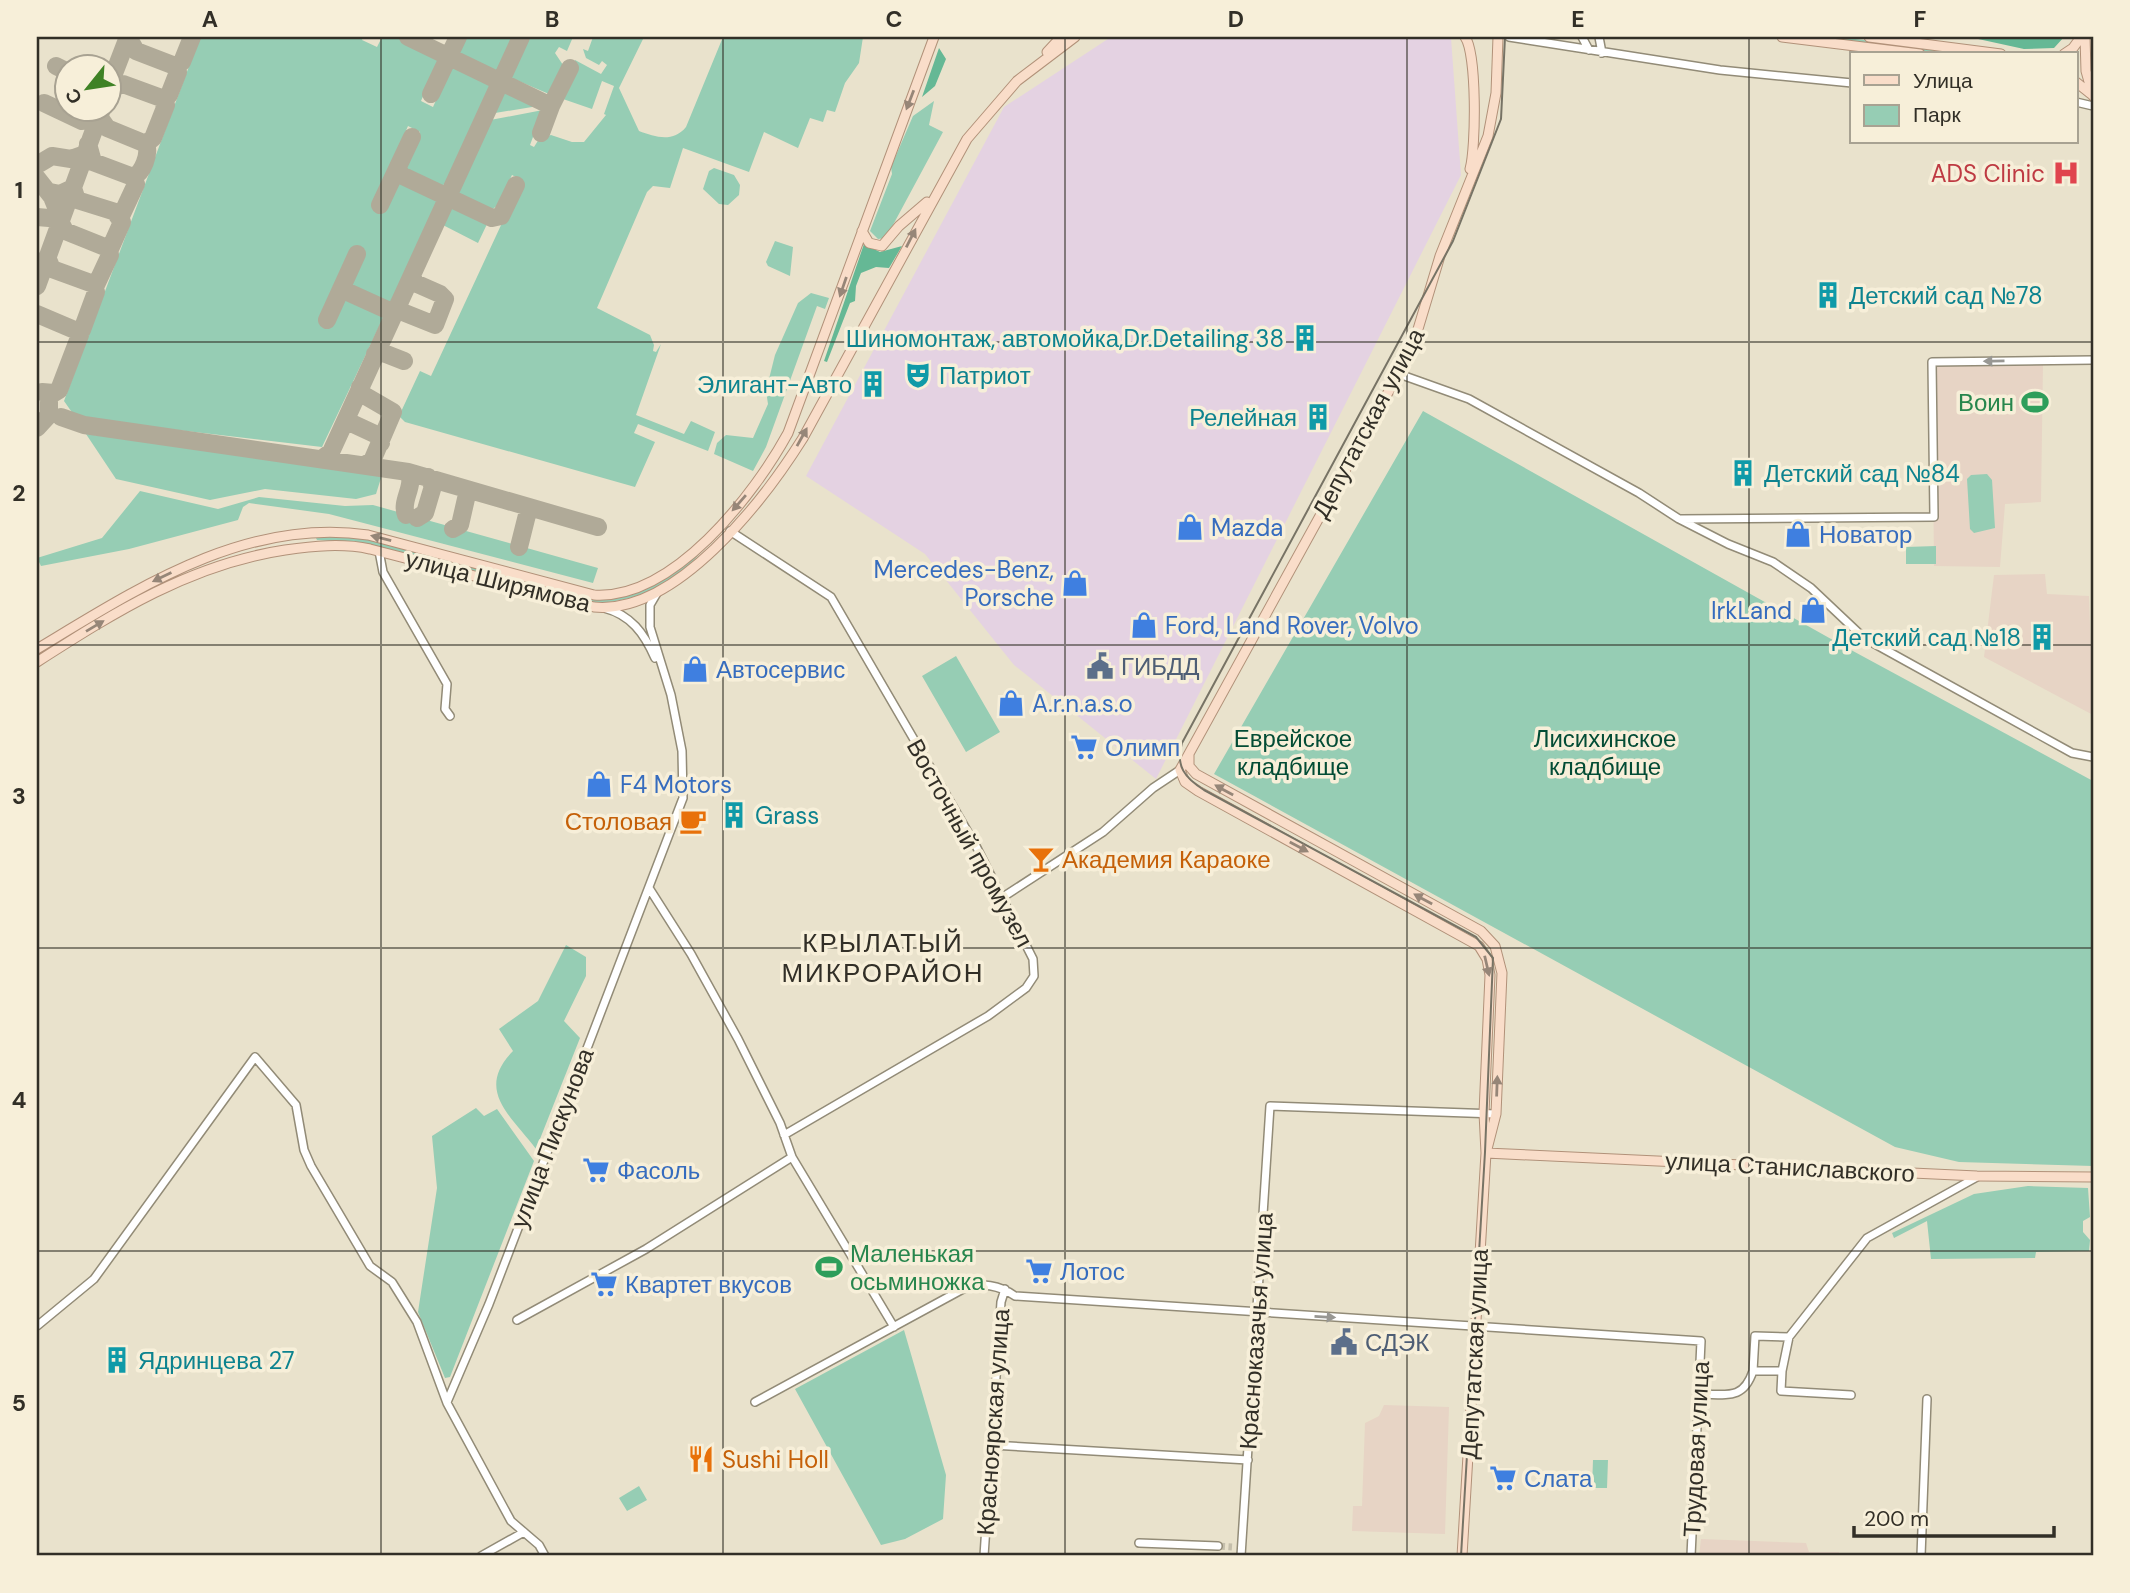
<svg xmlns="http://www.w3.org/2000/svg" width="2130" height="1593" viewBox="0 0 2130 1593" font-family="'DM Sans',sans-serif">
<rect width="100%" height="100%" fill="#e9e2cc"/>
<path fill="#e4d2e2" d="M1111 37 1451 38 1461 175 1156 779 1014 665 925 554 806 476 1004 107Z"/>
<path fill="#e7d4c5" d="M1932 362 2043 363 2041 502 2005 504 2000 567 1934 566Z
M2045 574 2047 594 2089 596 2093 715 1984 657 1994 575Z
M1384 1405 1449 1407 1445 1534 1352 1531 1353 1506H1362L1365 1423 1379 1416Z
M1701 1539 1806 1543 1809 1552H1839V1556H1699Z"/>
<path fill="#96cdb4" d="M200 37H363L362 40 377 47 382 37H402L440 56 421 101 433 107 453 62 493 80 447 183 441 186 402 169 420 132 408 126 372 207 383 212 399 176 435 193 439 200 390 305 348 288 365 250 354 246 319 323 330 328 346 295 386 312 322 447 76 418 64 401Z
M464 37H514L497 72 457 52Z
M525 37H573L567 51 559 47 555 53 563 65 549 94 507 76Z
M593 37H644L619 88 639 131C655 137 673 143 686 127L723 37H863L859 63 845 83 835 112 827 110 823 122 810 118 798 148 764 132 749 172 683 148 670 188 653 186 647 192 597 308 650 335 654 345 653 351 656 352 661 344 636 415 684 434 691 421 715 432 708 451 638 424 634 433 655 442 635 487 405 422 399 416 420 371 431 376 522 180 512 175 497 206 491 210 458 194 455 188 485 121 543 110 530 145 534 147 539 139 551 135 572 142H584L606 115 604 114 614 86 602 81 592 109 563 99 575 60 601 74 607 65 602 61 599 65 586 58 583 49 588 51Z
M1797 37H1839L1979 54H1941Z
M505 86 544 105 489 114 501 87Z
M934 101 929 125 943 132 886 238 878 239 870 231 892 174 891 167 913 116Z
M714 168 734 175 740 185 739 195 728 205 719 204 703 189 709 171Z
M452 201 486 217 488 222 478 243 439 223 447 204Z
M775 241 793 247 790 276 768 266 766 262Z
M811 293 829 298 825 309 817 306 766 447 753 471 714 454 717 443 726 435 753 438 768 404 766 391 775 355 798 303Z
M1423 411 1840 644 2093 781V1166L1959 1162 1895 1147 1214 774Z
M86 434 378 472 381 478 376 494 356 499 265 489 210 500 116 479Z
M1987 474 1992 480 1995 528 1974 533 1970 529 1967 479 1971 475Z
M140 491 218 509 259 497 345 506 373 505 598 568 593 583 329 514 249 503 243 507 238 520 129 549 41 566 37 558 102 538Z
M315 536 365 538 580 597C632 609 669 576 706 544 683 583 635 603 591 603L365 543 317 540Z
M1936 546V564H1906V547Z
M956 656 1000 732 966 752 922 676Z
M566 945 586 957V976L564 1021 580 1038 536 1149C510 1115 475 1090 513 1051L499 1029 538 1001Z
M476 1108 484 1116 497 1109 534 1161 450 1377 445 1378 418 1312 437 1188 432 1136Z
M2028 1186 2088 1188 2090 1217 2083 1221V1232L2090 1240 2089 1251 2036 1252 2035 1258 1931 1259 1927 1221 1894 1238 1892 1233 1974 1194Z
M904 1330 946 1475 943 1519 905 1539 881 1545 795 1389Z
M1593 1460H1608L1607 1488H1592Z
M639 1486 647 1500 627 1511 619 1498Z"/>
<path fill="#65b895" d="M1969 37H2064L2054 48 2024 49Z
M939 48 946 59 935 86 922 97Z
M864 244 880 252 902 246 889 268 876 267 861 273 856 286 855 301 850 303 827 362 824 361Z"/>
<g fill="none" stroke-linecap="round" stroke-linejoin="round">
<path stroke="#b0aa98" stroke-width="18" d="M408 37 551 106 570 68
M56 66 66 71
M175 66 182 62 192 37
M108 89 128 37
M108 90 123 84 164 99 169 95 178 72 175 66 136 51 128 37
M431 94 458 37
M44 103 82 121 101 111 100 118 107 128 146 144 153 138 166 105 161 99
M541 133 551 106
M88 144 93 162 133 177C143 173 150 154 146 144
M37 165 52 156 71 159 85 154
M397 170 403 176 492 218 501 216 516 185
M37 178 52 197 61 219 37 217
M50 192 60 194 73 188 77 200 122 214 136 184 133 177
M380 205 412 137
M60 221 65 231 110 249 122 222 117 215
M47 257 52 269 96 285 110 255 109 248
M37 286 102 108
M341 289 394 313
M399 303 400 311 435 325 445 299 440 294 415 283 412 276
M37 314 77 331 82 330 96 292 94 285
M327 320 357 254
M375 354 381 352 404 361
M360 387 362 394 393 412 372 461 366 464
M42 392 54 393 59 390 80 335 77 331
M61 417 84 425 408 472 598 527
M347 417 349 422 377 435 381 443
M37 428 49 415V402
M323 458 331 452 521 37
M406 515C400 500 416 486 408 472
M417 518 425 513 433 486 428 477
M453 529 460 525 468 490
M519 547 529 507"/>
<path stroke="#c4beab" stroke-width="7" stroke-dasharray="7 3.5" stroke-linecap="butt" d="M1218 1546 1232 1547"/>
<defs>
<path id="minor" d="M1509 37 1720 70 1852 83
M1582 37 1589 50
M1599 37 1602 53
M2076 102 2093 106
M1399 374 1469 399 1639 493 1679 519 1728 544 1773 562 1811 588 1864 638 2072 753 2093 757
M1681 519 1934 517 1932 362 2093 360
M730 531 831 597 976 846 1033 959 1034 976 1026 988 988 1016 784 1135
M379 551 383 572 447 684 445 709 450 716
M604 608C631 615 644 633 655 658
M649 888 691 954 738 1039 780 1123 792 1157 894 1327
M1003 897 1103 832 1153 788 1180 770
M517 1320 646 1249 792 1157
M37 1326 94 1279 255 1057 296 1105 304 1150 311 1166 370 1266 392 1282 417 1322 447 1403 511 1521 539 1545 545 1556
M1753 1371 1755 1336 1789 1337 1867 1238 1977 1177
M1782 1371 1789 1337
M1699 1394C1726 1394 1743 1401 1753 1371H1782L1781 1391 1851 1395
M447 1402 489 1304 683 798 682 751 671 695 650 627V605L657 593
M755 1402 963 1289C980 1281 1001 1286 1015 1296L1701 1341 1691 1556
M991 1445 1248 1460
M1139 1543 1218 1546
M481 1556 524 1532
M984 1556 1001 1302 1005 1289
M1241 1556 1270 1106 1496 1114
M1921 1556 1927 1399"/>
<path id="major" d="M1465 37C1477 53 1476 148 1470 169
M1782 37 1920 54
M1869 37 2001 54
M2085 37 2086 71 2093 96
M1047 52 1061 37
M2064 54 2073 48 2081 37
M2076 82 2091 94
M862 231 869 243 882 246 899 226 927 202
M37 649C137 589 245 517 368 535L594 595C673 600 754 495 788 433L934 37
M37 662C115 612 191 564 285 550 313 546 342 543 370 549L594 607C676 615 764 500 803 438L967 139 1017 81 1075 37
M1189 754V766L1196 774 1481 931 1495 946 1502 973 1496 1114 1486 1153 1462 1556
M1486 1153 1484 1113 1490 975 1487 959 1479 946 1198 791 1185 782 1180 770 1412 349 1440 256 1488 136 1496 93 1498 37
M1486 1153 1977 1176 2093 1177"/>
</defs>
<use href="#minor" stroke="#928b77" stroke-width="10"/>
<use href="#major" stroke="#b19179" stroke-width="11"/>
<use href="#minor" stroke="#fff" stroke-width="7"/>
<use href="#major" stroke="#f9ddc9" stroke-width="9"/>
<path stroke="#777365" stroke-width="2" d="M1461 1556 1485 1152 1493 958 1476 937 1204 790C1185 778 1175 766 1182 743L1453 241 1501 119 1505 37"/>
</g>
<defs><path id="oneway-solid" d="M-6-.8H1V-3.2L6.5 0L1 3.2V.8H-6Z" transform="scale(1.75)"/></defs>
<g fill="#968678">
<use href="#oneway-solid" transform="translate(910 100) rotate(111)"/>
<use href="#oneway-solid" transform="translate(911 238) rotate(-63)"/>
<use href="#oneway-solid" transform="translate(843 287) rotate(109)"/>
<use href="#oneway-solid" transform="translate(802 437) rotate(-61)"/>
<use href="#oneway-solid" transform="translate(739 503) rotate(131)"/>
<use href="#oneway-solid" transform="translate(381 538) rotate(-166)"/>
<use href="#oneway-solid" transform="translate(162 577) rotate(154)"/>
<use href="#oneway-solid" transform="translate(95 626) rotate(-31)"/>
<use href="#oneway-solid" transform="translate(1224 790) rotate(-151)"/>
<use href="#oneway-solid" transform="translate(1299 847) rotate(28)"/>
<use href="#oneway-solid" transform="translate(1423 899) rotate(-151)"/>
<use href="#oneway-solid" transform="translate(1487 966) rotate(77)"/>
<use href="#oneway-solid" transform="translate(1497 1086) rotate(-88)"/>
</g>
<g fill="#989793">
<use href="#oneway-solid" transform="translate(1994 361) rotate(179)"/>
<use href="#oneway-solid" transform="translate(1325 1317) rotate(3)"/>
</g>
<path fill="none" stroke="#322f27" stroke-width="2" stroke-opacity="0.55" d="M381 37V1556M723 37V1556M1065 37V1556M1407 37V1556M1749 37V1556M37 342H2093M37 645H2093M37 948H2093M37 1251H2093"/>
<defs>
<symbol id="hospital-bare" viewBox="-9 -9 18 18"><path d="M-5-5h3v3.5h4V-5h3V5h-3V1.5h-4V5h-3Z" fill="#e0444e" stroke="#f7efd9" stroke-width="2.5" paint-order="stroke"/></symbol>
<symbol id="building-bare" viewBox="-9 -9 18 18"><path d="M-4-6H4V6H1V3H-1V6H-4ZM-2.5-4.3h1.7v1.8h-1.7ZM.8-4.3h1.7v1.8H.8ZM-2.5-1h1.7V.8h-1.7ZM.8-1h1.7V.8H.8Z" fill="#0f9aa8" stroke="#f7efd9" stroke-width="2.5" paint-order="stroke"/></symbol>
<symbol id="theatre-bare" viewBox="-9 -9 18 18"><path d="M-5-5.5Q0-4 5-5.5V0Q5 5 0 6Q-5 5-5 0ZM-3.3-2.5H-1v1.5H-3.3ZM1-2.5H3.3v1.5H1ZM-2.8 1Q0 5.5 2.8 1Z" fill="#0f9aa8" stroke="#f7efd9" stroke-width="2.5" paint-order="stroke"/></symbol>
<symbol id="stadium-bare" viewBox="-9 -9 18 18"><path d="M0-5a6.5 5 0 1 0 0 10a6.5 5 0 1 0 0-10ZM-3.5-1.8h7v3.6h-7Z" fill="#2e9e5b" stroke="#f7efd9" stroke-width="2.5" paint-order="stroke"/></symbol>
<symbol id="shop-bare" viewBox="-9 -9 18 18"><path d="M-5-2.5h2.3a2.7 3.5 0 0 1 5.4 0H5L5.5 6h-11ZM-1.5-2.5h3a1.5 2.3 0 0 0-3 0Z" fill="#3f7fe0" stroke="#f7efd9" stroke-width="2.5" paint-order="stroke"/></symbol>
<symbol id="civic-bare" viewBox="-9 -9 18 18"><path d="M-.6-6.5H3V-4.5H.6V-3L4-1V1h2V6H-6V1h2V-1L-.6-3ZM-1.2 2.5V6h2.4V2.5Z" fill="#5c6f8a" stroke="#f7efd9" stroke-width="2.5" paint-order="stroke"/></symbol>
<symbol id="supermarket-bare" viewBox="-9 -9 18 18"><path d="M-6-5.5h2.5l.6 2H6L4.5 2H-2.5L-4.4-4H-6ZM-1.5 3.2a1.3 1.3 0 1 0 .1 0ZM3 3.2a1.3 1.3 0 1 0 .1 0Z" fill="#3f7fe0" stroke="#f7efd9" stroke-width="2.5" paint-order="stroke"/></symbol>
<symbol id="cafe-bare" viewBox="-9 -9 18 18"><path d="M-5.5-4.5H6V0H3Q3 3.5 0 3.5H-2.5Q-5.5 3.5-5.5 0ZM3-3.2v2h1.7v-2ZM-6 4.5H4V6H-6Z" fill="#e8710a" stroke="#f7efd9" stroke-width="2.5" paint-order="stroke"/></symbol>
<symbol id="bar-bare" viewBox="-9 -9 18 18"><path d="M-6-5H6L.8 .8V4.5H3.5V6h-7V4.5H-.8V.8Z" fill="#e8710a" stroke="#f7efd9" stroke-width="2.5" paint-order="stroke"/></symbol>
<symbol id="restaurant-bare" viewBox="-9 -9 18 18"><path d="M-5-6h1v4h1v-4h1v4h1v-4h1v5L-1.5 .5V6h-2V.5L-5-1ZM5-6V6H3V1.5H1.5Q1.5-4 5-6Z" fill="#e8710a" stroke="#f7efd9" stroke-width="2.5" paint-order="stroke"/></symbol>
</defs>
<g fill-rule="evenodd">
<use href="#hospital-bare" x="2047" y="154" width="38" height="38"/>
<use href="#building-bare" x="1809" y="276" width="38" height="38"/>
<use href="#building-bare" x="1286" y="319" width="38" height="38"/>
<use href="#theatre-bare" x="899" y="356" width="38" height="38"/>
<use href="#building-bare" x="854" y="365" width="38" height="38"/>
<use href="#stadium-bare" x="2016" y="383" width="38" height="38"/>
<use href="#building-bare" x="1299" y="398" width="38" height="38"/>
<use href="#building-bare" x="1724" y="454" width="38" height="38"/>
<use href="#shop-bare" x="1171" y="508" width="38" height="38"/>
<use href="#shop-bare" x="1779" y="515" width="38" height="38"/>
<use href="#shop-bare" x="1056" y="564" width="38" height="38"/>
<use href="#shop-bare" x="1794" y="591" width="38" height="38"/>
<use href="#shop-bare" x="1125" y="606" width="38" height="38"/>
<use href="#building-bare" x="2023" y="618" width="38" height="38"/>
<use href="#civic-bare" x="1081" y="647" width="38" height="38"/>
<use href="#shop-bare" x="676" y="650" width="38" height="38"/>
<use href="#shop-bare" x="992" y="684" width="38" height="38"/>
<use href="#supermarket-bare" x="1065" y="728" width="38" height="38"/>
<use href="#shop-bare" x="580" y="765" width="38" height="38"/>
<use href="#building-bare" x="715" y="796" width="38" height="38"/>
<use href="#cafe-bare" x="674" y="802" width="38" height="38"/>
<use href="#bar-bare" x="1022" y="840" width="38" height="38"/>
<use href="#supermarket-bare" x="577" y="1151" width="38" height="38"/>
<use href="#stadium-bare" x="810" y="1248" width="38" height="38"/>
<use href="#supermarket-bare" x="1020" y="1252" width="38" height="38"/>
<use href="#supermarket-bare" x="585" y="1265" width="38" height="38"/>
<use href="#civic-bare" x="1325" y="1323" width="38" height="38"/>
<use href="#building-bare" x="98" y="1341" width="38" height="38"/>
<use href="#restaurant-bare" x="682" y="1440" width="38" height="38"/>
<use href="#supermarket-bare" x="1484" y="1459" width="38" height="38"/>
</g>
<g text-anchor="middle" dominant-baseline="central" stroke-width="7" stroke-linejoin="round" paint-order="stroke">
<g font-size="24" fill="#be3a42" stroke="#f7efd9" text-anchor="end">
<text x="2045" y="173">ADS Clinic</text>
</g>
<g font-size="24" fill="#0d838f" stroke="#f7efd9" text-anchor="start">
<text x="1849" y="295">Детский сад №78</text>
<text x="1284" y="338" text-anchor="end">Шиномонтаж, автомойка,Dr.Detailing 38</text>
<text x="939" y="375">Патриот</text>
<text x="852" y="384" text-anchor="end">Элигант-Авто</text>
<text x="1297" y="417" text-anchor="end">Релейная</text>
<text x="1764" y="473">Детский сад №84</text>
<text x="2021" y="637" text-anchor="end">Детский сад №18</text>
<text x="755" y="815">Grass</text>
<text x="138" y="1360">Ядринцева 27</text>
</g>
<g font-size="24" fill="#27864d" stroke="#f7efd9" text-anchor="end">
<text x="2014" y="402">Воин</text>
<text x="850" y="1253" text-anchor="start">Маленькая<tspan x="850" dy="28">осьминожка</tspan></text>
</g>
<g font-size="24" fill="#322f27" stroke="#f7efd9">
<text transform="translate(1368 423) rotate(-62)">Депутатская улица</text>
<text transform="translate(498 581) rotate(14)">улица Ширямова</text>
<text transform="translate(970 843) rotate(61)">Восточный промузел</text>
<text transform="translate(552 1138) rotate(-69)">улица Пискунова</text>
<text transform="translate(1790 1167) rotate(3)">улица Станиславского</text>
<text transform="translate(1256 1331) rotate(-86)">Красноказачья улица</text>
<text transform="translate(1474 1354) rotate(-87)">Депутатская улица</text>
<text transform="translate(993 1422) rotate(-86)">Красноярская улица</text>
<text transform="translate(1696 1449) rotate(-87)">Трудовая улица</text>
</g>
<g font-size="24" fill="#366cbe" stroke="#f7efd9" text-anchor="start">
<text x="1211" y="527">Mazda</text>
<text x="1819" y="534">Новатор</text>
<text x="1054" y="569" text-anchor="end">Mercedes-Benz,<tspan x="1054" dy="28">Porsche</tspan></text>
<text x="1792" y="610" text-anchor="end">IrkLand</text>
<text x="1165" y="625">Ford, Land Rover, Volvo</text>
<text x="716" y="669">Автосервис</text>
<text x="1032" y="703">A.r.n.a.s.o</text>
<text x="1105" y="747">Олимп</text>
<text x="620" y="784">F4 Motors</text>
<text x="617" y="1170">Фасоль</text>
<text x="1060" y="1271">Лотос</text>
<text x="625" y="1284">Квартет вкусов</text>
<text x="1524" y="1478">Слата</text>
</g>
<g font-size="24" fill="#4e5e75" stroke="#f7efd9" text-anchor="start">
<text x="1121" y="666">ГИБДД</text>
<text x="1365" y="1342">СДЭК</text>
</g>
<g font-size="24" fill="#034c35" stroke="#f7efd9">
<text x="1293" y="738">Еврейское<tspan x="1293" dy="28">кладбище</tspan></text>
<text x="1605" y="738">Лисихинское<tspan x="1605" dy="28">кладбище</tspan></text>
</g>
<g font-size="24" fill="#c56008" stroke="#f7efd9" text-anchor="start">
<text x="672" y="821" text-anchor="end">Столовая</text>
<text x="1062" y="859">Академия Караоке</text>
<text x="722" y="1459">Sushi Holl</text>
</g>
<g font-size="26" letter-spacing="2" fill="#322f27" stroke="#f7efd9">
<text x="883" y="943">КРЫЛАТЫЙ<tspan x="883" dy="30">МИКРОРАЙОН</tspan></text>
</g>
</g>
<rect width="2130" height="1593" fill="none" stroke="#f7efd9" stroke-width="77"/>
<rect x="1850" y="52" width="228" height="91" fill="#f7efd9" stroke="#a8a292" stroke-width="2"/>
<rect x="1864" y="75" width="35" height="10" fill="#f9ddc9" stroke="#a8a292" stroke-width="2"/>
<text x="1913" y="88" font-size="21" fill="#322f27">Улица</text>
<rect x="1864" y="105" width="35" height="21" fill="#96cdb4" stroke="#a8a292" stroke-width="2"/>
<text x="1913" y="122" font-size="21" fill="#322f27">Парк</text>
<g transform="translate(88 88) rotate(240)"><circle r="33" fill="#f7efd9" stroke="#a8a292" stroke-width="2"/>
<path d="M0-5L12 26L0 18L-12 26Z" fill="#3f8225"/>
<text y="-10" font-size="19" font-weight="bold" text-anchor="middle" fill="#322f27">С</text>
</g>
<path d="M1854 1526v10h200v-10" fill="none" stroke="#322f27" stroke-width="3.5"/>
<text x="1864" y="1526" font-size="21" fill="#322f27" stroke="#f7efd9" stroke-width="5" paint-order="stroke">200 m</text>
<rect x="38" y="38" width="2054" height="1516" fill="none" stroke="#322f27" stroke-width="2.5"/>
<g font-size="23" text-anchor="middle" font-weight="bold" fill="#322f27">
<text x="210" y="27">A</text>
<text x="552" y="27">B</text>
<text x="894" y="27">C</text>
<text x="1236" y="27">D</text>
<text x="1578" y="27">E</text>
<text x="1920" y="27">F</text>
<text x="19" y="198">1</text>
<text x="19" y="501">2</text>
<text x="19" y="804">3</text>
<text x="19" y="1108">4</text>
<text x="19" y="1411">5</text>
</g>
</svg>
